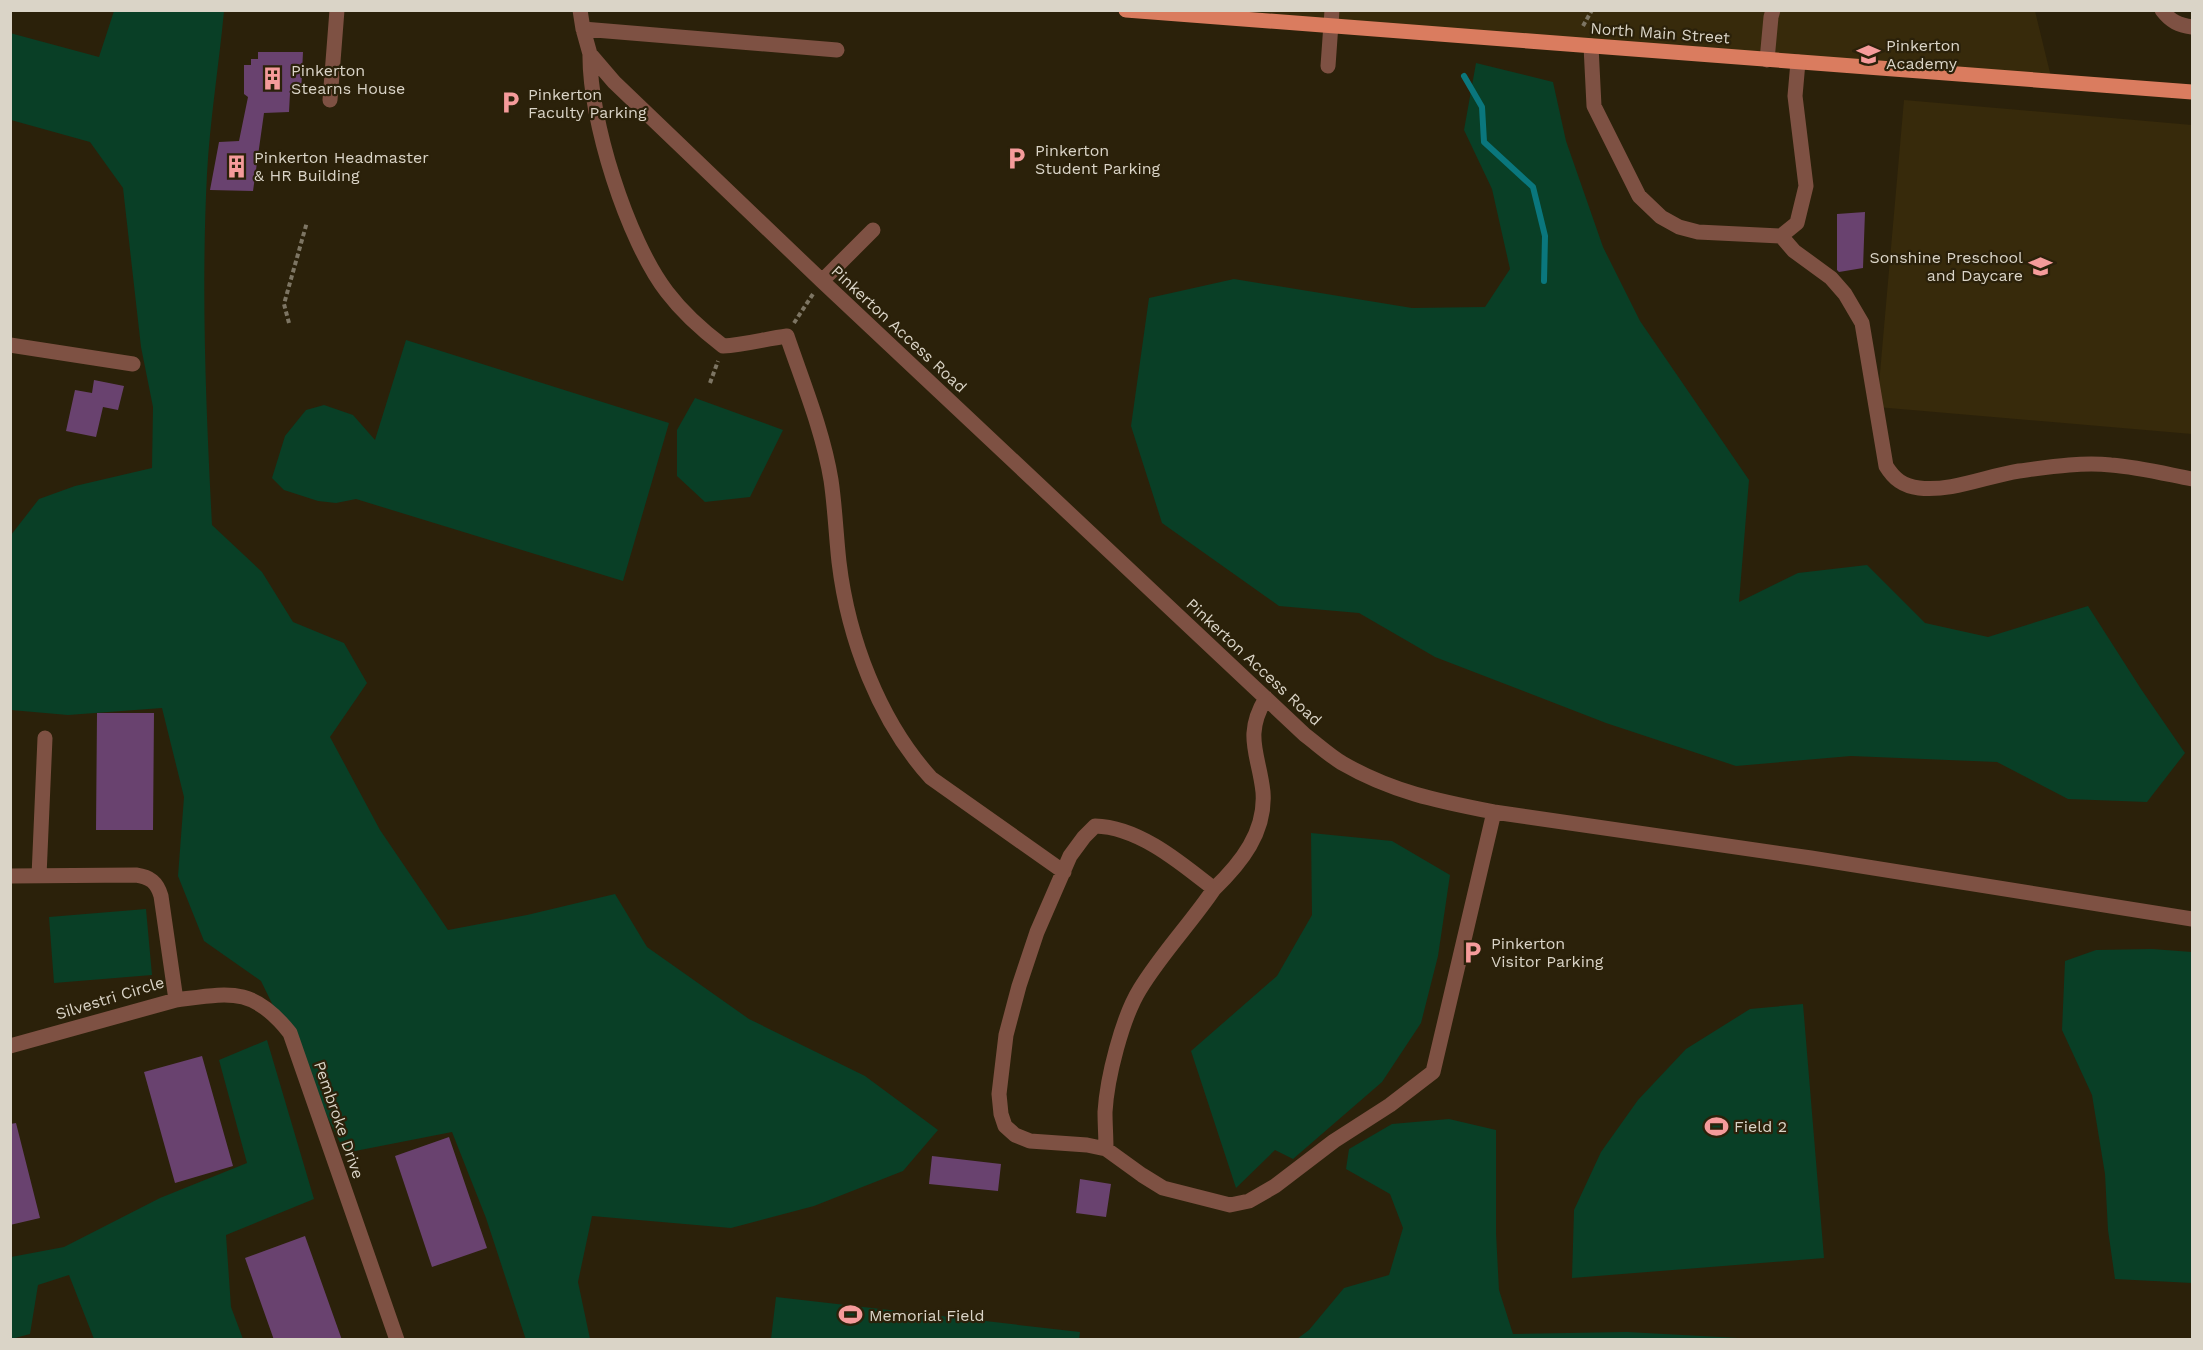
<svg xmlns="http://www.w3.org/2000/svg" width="2203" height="1350" viewBox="0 0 2203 1350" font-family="'Work Sans',sans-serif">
<rect width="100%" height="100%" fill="#2b210a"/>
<path fill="#372a0b" d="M1124 11H2035L2052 81Z
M1904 100 2192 125V434L1877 407Z"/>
<path fill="#093f26" d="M114 11H224C219 65 210 119 207 174 201 291 206 408 212 525L262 572 293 622 344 643 367 683 330 737 380 830 448 930 527 915 615 894 647 947 749 1019 865 1076 938 1130 903 1171 814 1206 731 1228 592 1216 578 1282 590 1339 526 1340 486 1218 452 1132 345 1153 261 981 204 941 178 876 184 797 162 708 68 715 11 710V535L39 499 75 486 152 468 153 407 141 347 123 188 90 142 11 120 10 33 99 57Z
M1476 63 1553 82 1566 141 1603 247 1640 321 1749 480 1739 602 1798 573 1867 565 1925 623 1988 637 2088 606 2141 689 2185 753 2147 802 2068 799 1997 762 1851 756 1736 766 1606 723 1435 657 1359 613 1279 606 1162 523 1131 426 1149 298 1234 279 1412 308 1485 307 1510 269 1492 189 1464 130Z
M406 340 669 423 623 581 356 499 336 503 318 501 284 490 272 478 285 436 306 410 324 405 353 415 375 440Z
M695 398 783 430 750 497 705 502 677 476V430Z
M1311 833 1392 841 1450 875 1438 956 1421 1023 1382 1082 1293 1159 1275 1150 1236 1188 1191 1051 1277 976 1312 915Z
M146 909 152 975 54 983 49 917Z
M2152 949 2192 952V1283L2115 1279 2108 1230 2105 1174 2092 1095 2062 1030 2065 961 2096 950Z
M1803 1004 1824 1258 1572 1278 1574 1210 1601 1152 1638 1100 1686 1049 1750 1009Z
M267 1040 314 1199 226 1235 231 1307 243 1339H94L69 1275 38 1285 30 1334 11 1339V1257L64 1247 160 1198 247 1163 219 1060Z
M1449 1119 1496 1130V1233L1499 1290 1513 1334 1627 1332 1757 1339H1297L1309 1330 1344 1288 1389 1275 1403 1228 1390 1194 1346 1169 1349 1149 1392 1124Z
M776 1297 1080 1332 1079 1339H771Z"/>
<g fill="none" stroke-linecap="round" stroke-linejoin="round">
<path stroke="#0a777d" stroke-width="6" d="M1464 76 1482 107 1484 142 1533 187 1545 236 1544 281"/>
</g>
<path fill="#69426f" d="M258 52H303L301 94 290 93 289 112 264 113 253 191 210 190 219 142 239 141 248 97 244 94V65H251V59H258Z
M1865 212 1863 268 1839 272 1837 270V214Z
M94 380 124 386 118 410 103 407 96 437 66 431 75 390 92 393Z
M97 713H154L153 830H96Z
M202 1056 233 1166 175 1183 144 1072Z
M16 1123 40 1218 10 1225V1124Z
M449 1137 487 1248 432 1267 395 1156Z
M932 1156 1001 1164 998 1191 929 1184Z
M1080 1179 1111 1184 1106 1217 1076 1213Z
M305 1236 342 1340H274L245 1258Z"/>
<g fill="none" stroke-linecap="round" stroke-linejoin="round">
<path stroke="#7d7563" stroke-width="4" stroke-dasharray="4.5 3" stroke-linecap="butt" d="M1583 26 1592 10
M289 323 284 304 307 222
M794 323 813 294
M710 383 718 361"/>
<path stroke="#7e5143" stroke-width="15" d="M580 10 583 29 590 54 614 82 822 281 1305 735C1317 744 1329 755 1342 763 1392 792 1438 801 1494 812L1433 1072 1390 1105 1334 1141 1275 1186 1249 1201 1230 1205 1163 1188 1142 1175 1106 1149 1087 1145 1030 1141 1015 1135 1005 1126 1001 1114 999 1094 1006 1035 1019 986 1037 932 1070 856 1084 837 1095 826C1139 827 1181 863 1214 889 1191 923 1162 953 1140 989 1122 1018 1107 1078 1105 1112 1105 1124 1106 1137 1106 1149
M2162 10C2171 22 2179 25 2192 27
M583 29 837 50
M1591 46 1594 106 1639 196 1661 217 1679 227 1698 232 1781 236 1797 223 1806 186 1795 96 1798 62
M590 54C589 119 627 240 667 292 683 313 702 330 723 346 744 345 765 339 787 336 803 383 823 431 831 480 835 507 836 535 839 562 848 638 879 721 931 778L1064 872
M1767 60 1771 17 1773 10
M1328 66 1332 10
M330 100 337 10
M1781 236 1794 251 1831 278 1845 294 1862 323 1886 466C1894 479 1903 486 1919 488 1951 492 1987 476 2019 471 2049 467 2080 462 2111 465 2138 467 2166 474 2192 479
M822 281 873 230
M10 345 133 364
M1494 812 1811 858 2192 919
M10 876 136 875C150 877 157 882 161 896L176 1000 10 1046
M39 876 45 738
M1214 889C1241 863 1266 832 1263 792 1259 754 1243 736 1266 698
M176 1000C230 993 253 986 290 1033L397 1340"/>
<path stroke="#da7c5f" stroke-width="15" d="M1126 10 2192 92"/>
</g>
<defs>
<symbol id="school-bare" viewBox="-9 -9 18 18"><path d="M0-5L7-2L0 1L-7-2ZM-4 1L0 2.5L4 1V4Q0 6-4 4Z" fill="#f59b9b" stroke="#2b210a" stroke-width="2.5" paint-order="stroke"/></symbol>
<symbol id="building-bare" viewBox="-9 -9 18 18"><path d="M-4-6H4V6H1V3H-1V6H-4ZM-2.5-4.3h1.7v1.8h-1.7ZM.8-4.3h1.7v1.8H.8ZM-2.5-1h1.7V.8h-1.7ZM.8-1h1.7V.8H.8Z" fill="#f59b9b" stroke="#2b210a" stroke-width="2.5" paint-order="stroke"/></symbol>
<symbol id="parking-bare" viewBox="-9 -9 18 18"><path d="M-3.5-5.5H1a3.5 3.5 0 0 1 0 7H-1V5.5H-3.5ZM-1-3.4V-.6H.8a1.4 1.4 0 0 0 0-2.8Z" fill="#f59b9b" stroke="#2b210a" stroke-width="2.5" paint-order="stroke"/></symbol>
<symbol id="stadium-bare" viewBox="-9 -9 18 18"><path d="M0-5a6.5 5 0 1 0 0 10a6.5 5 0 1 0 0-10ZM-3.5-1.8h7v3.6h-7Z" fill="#f59b9b" stroke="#2b210a" stroke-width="2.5" paint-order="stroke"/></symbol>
</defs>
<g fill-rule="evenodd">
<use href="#school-bare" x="1852" y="38" width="33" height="33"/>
<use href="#building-bare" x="256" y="62" width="33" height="33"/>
<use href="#parking-bare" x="494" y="86" width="33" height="33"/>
<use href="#parking-bare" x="1000" y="142" width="33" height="33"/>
<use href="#building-bare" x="220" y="150" width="33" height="33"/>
<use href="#school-bare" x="2024" y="250" width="33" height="33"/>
<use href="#parking-bare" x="1456" y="936" width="33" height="33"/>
<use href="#stadium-bare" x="1700" y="1110" width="33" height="33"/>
<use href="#stadium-bare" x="834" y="1298" width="33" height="33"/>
</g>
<g text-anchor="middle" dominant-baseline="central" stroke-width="4.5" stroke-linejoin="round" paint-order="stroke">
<g font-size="16" fill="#dad4c7" stroke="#2b210a">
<text transform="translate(1660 33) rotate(4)">North Main Street</text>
<text transform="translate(899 329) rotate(43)">Pinkerton Access Road</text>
<text transform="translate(1254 662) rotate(43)">Pinkerton Access Road</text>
<text transform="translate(110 998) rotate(-17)">Silvestri Circle</text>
<text transform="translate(339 1120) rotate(71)">Pembroke Drive</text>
</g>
<g font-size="16" fill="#dad4c7" stroke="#2b210a" text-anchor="start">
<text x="1886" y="45">Pinkerton<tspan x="1886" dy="18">Academy</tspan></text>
<text x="291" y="70">Pinkerton<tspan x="291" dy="18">Stearns House</tspan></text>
<text x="528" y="94">Pinkerton<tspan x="528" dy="18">Faculty Parking</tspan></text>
<text x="1035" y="150">Pinkerton<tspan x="1035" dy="18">Student Parking</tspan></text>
<text x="254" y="157">Pinkerton Headmaster<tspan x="254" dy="18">&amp; HR Building</tspan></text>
<text x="2023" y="257" text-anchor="end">Sonshine Preschool<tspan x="2023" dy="18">and Daycare</tspan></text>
<text x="1491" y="943">Pinkerton<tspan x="1491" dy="18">Visitor Parking</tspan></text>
<text x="1734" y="1126">Field 2</text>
<text x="869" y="1315">Memorial Field</text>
</g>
</g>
<rect width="2203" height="1350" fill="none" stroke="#dad4c7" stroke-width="24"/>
</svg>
